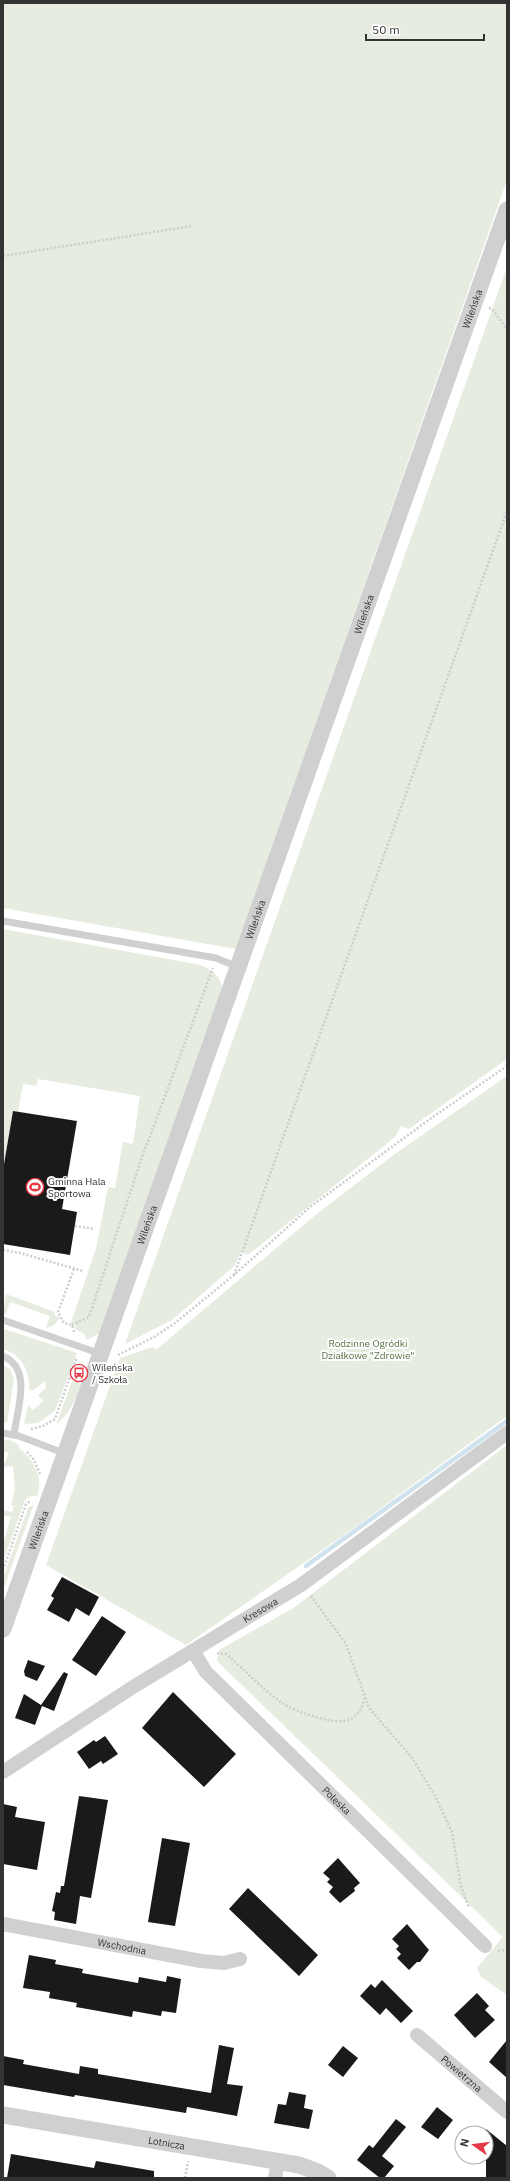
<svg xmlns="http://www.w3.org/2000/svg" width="510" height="2181" viewBox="0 0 510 2181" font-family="'IBM Plex Sans',sans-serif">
<rect width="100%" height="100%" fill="#fff"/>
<path fill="#e6ecdf" d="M3 3H507V180L236 949 3 908Z
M507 267V1059L409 1129 401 1126 395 1137 248 1255 241 1252 234 1266 172 1320 125 1344Z
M3 929 201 965C213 970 220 976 222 988L100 1333 87 1340 84 1334 75 1329V1324L71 1322 96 1249 108 1187 115 1188 123 1142 133 1144 140 1096 38 1079 37 1086 23 1084 18 1112 13 1111 3 1170Z
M507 1076V1416L351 1530 186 1645 46 1565 120 1358 153 1347 156 1350 313 1217 392 1156Z
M6 1294 55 1312 54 1315 60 1317C57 1323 53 1327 46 1328L50 1316 10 1302 6 1314 3 1313Z
M4 1329 77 1353 55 1411 38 1423 24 1424 28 1405 33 1410 43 1401 38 1395 46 1388 45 1381 34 1390H29C30 1371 22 1355 3 1349Z
M3 1365 10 1369 14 1379 7 1423 3 1422Z
M72 1381 81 1384C75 1401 70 1413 56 1425Z
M8 1439 19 1445V1448C34 1460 44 1477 37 1496H31L25 1500 3 1562V1545L11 1517 3 1515V1510L12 1512 14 1506 11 1505 15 1489 13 1466 3 1467 9 1453 3 1451V1442Z
M507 1445V1995L481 1977 477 1968 503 1937 217 1661 219 1650 295 1607Z
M34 1504 3 1590V1578L28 1508Z"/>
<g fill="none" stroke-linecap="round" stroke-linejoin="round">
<path stroke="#cfe2ee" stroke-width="4.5" d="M306 1566 507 1421"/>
</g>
<path fill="#1a1a1a" d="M13 1111 77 1121 62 1209 77 1212 70 1255 3 1244V1170Z
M62 1577 99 1597 89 1616 76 1608 69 1622 47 1610 54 1598 51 1596Z
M102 1616 126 1632 96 1676 72 1660Z
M28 1660 45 1666 37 1681 25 1676 24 1671Z
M64 1672 68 1674 54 1711 42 1706 35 1725 15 1718 24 1694 41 1705Z
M173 1692 236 1754 204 1787 142 1728Z
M105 1736 118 1754 103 1764 101 1761 89 1769 77 1752 94 1740 96 1742Z
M79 1796 108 1800 91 1898 80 1896 76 1924 54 1920 55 1912 52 1911 56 1892 60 1893 61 1886H64Z
M3 1804 17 1807 15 1817 45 1822 37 1870 3 1864Z
M162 1838 190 1843 175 1926 148 1922Z
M338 1858 360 1883 354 1888 355 1891 340 1903 329 1892 333 1887 327 1882 330 1879 323 1873Z
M248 1888 318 1955 299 1976 229 1909Z
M407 1924 429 1950 420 1962H417L409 1970 397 1958 401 1954 396 1949 399 1946 392 1939Z
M29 1955 56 1960 55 1964 83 1969 82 1973 138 1983 139 1977 166 1982 167 1976 181 1979 176 2013 162 2011 161 2016 133 2011 132 2017 76 2007 77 2003 49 1998 50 1992 23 1988Z
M382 1980 413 2011 401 2023 386 2008 380 2015 360 1996 371 1984 375 1988Z
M477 1993 489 2006 485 2010 495 2020 475 2038 454 2015Z
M507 2040V2078L489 2062Z
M219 2045 234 2048 227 2084 243 2086 237 2116 187 2107 186 2113 75 2095 74 2097 3 2085V2056L24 2060 23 2064 79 2074 80 2066 98 2069V2074L211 2093Z
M343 2046 358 2058 343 2077 328 2065Z
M289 2092 306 2095 304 2108 313 2110 309 2129 274 2123 278 2104 286 2105Z
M437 2107 453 2120 438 2139 421 2127Z
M396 2119 406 2127 382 2156 394 2166 384 2178H380L357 2160 369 2145 373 2148Z
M486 2129 507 2146V2178H486Z
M11 2154 94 2168 96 2161 154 2171V2178H7Z"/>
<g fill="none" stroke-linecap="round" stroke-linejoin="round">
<path stroke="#cdcdcd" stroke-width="2.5" stroke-dasharray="2 2" stroke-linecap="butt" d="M3 256 192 226
M489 308 492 309 507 329
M75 1226 94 1229
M3 1250 20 1253 83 1271
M234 1275 507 511
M72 1325 89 1317 141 1160 213 968
M74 1332 72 1325 64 1323 58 1312 74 1269
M118 1355 154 1337 175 1323 234 1275 310 1207 430 1119 507 1066
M31 1429 43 1426 55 1419 77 1357
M27 1452 34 1460 40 1474
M3 1570 26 1504 31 1501
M311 1596 346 1644 369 1708 413 1759 436 1798 452 1832 461 1886 469 1908
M217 1653 226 1654C245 1670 262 1689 282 1703 294 1711 329 1723 343 1721 356 1720 362 1710 364 1699
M498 1951 507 1950
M185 2178 188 2161"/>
<path stroke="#d0d0d0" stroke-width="7" d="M3 921 216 958 238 967
M3 1320 101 1354
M3 1356C33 1369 17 1409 14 1435
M3 1433 19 1436 66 1454"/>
<g stroke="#d0d0d0" stroke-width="14">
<path id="s1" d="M193 1651 206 1672 485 1946"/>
<path id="s2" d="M3 1772 133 1687 301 1585 507 1433"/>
<path id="s3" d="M3 1924 201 1961 224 1963 240 1959"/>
<path id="s4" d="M417 2035 507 2112"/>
<path d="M275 2178 278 2161"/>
</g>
<g stroke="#d0d0d0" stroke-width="17">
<path id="s5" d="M3 1629 507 210"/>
<path id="s6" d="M3 2115 299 2165 318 2172 328 2178"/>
</g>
</g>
<defs>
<symbol id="stadium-ring" viewBox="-11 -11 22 22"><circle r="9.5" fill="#fff" stroke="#e63946" stroke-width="1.5"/><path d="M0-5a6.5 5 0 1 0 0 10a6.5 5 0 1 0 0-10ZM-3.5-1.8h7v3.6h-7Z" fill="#e63946"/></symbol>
<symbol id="bus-ring" viewBox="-11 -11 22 22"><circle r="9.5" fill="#fff" stroke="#e63946" stroke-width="1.5"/><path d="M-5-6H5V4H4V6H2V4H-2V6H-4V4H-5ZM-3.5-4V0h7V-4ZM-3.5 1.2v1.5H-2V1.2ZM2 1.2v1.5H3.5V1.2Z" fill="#e63946"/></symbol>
</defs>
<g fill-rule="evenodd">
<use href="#stadium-ring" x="25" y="1177" width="20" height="20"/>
<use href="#bus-ring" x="69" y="1363" width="20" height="20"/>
</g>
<g text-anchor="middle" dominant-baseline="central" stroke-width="4" stroke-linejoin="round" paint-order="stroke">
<g font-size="10" fill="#333" stroke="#fff">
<text stroke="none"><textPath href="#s5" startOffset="1401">Wileńska</textPath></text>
<text stroke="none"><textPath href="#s5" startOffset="1077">Wileńska</textPath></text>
<text stroke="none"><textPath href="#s5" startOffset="753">Wileńska</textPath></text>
<text stroke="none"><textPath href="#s5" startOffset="429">Wileńska</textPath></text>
<text stroke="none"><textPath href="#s5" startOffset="105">Wileńska</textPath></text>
<text stroke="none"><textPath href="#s2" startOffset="304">Kresowa</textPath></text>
<text stroke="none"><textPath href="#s1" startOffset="208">Poleska</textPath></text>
<text stroke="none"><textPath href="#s3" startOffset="121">Wschodnia</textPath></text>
<text stroke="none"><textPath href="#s4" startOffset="59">Powietrzna</textPath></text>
<text stroke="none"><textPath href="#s6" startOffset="166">Lotnicza</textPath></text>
</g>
<g font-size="10" fill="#333" stroke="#fff" text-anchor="start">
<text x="48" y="1181">Gminna Hala<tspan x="48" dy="12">Sportowa</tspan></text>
<text x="92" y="1367">Wileńska<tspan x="92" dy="12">/ Szkoła</tspan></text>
</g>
<g font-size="10" fill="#56703f" stroke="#fff">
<text x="368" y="1343">Rodzinne Ogródki<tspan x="368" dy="12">Działkowe "Zdrowie"</tspan></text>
</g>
</g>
<rect width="510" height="2181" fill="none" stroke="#333333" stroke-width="8"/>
<g transform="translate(474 2145) rotate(284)"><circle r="19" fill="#ffffff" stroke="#adadad"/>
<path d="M0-3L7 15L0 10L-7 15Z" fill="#e63946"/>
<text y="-6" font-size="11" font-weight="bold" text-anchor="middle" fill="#333333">N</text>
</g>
<path d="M366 34v6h118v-6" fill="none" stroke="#333333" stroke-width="2"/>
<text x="372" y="34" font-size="12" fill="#333333" stroke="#ffffff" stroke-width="3" paint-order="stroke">50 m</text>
</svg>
